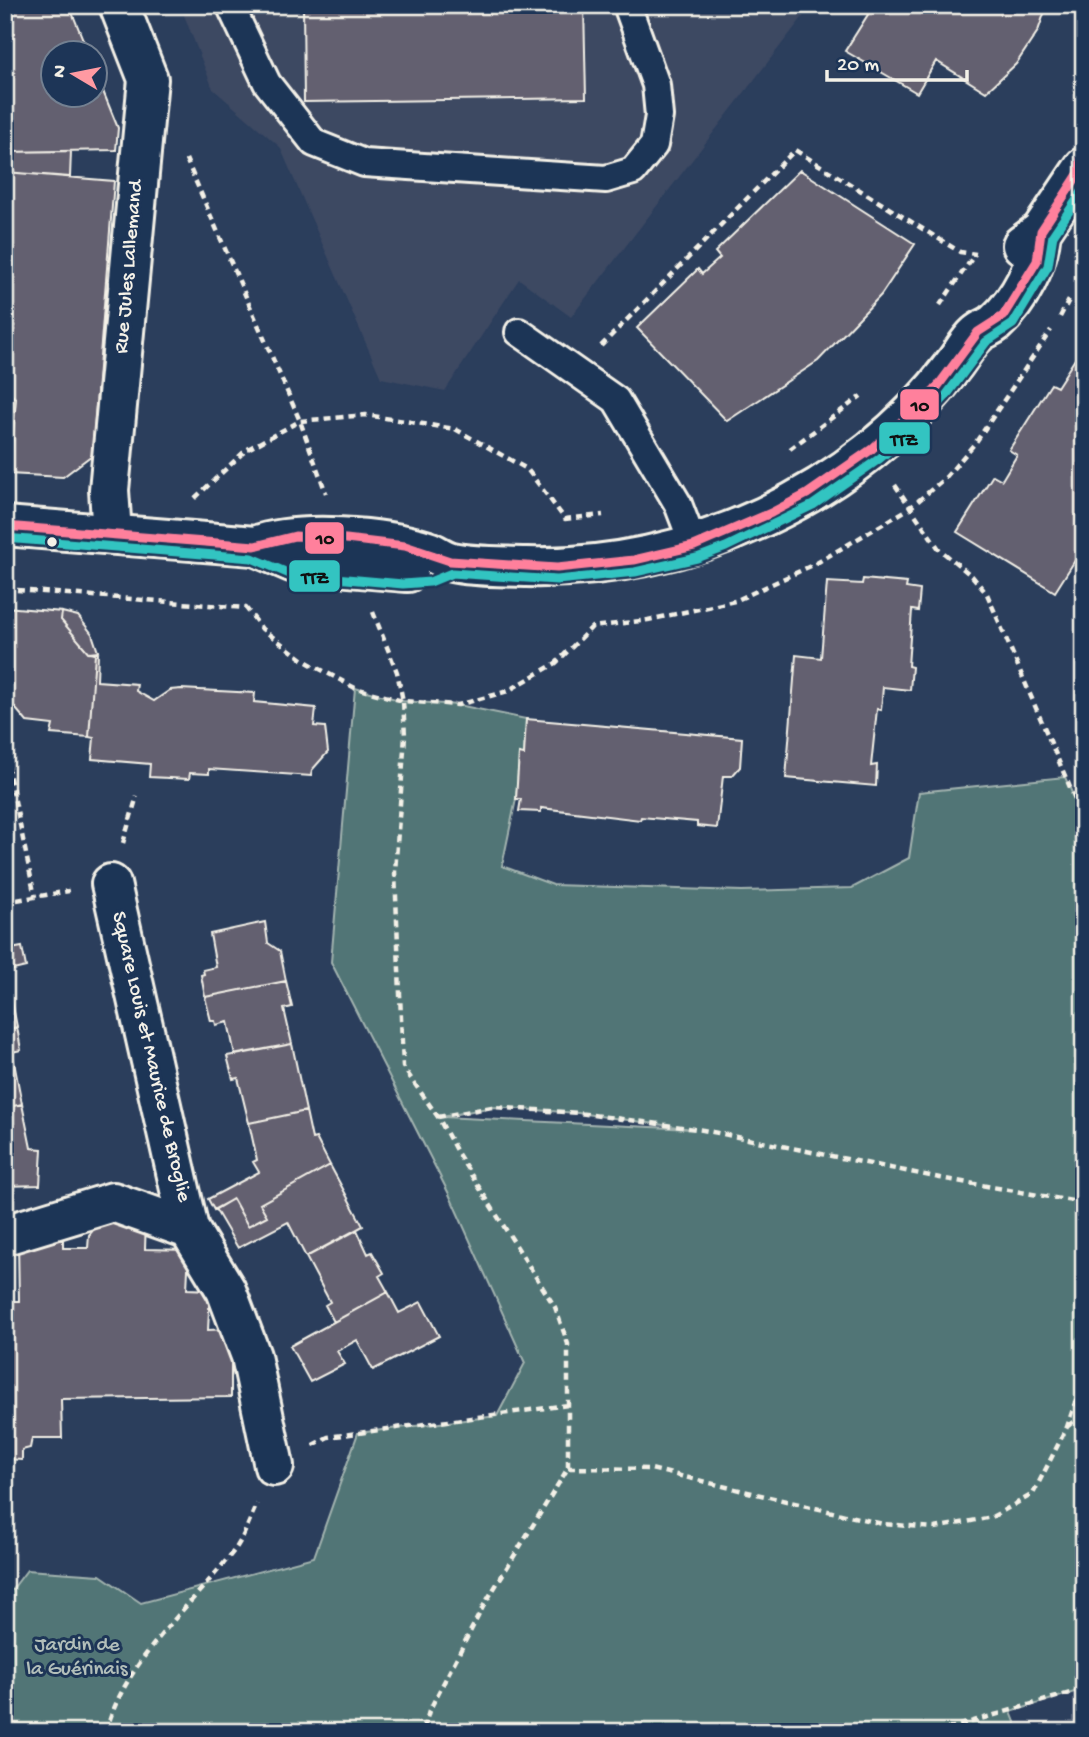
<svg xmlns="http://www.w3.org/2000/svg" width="1089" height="1737" viewBox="0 0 1089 1737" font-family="'Gochi Hand',sans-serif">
<rect width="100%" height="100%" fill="#2b3e5c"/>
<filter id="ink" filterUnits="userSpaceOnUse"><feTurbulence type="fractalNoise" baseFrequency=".0143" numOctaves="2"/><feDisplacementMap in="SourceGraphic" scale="14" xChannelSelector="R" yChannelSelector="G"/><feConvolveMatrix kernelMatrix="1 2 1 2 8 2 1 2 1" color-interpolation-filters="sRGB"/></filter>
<g filter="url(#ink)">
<path fill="#3c4862" d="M180 5H812L571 317 519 279 445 391 381 378 280 147 213 89Z"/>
<path fill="#517576" stroke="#a2b3af" stroke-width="2" fill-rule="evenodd" d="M355 688 403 701 458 705 526 719 524 755H519L516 799 502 866 553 885 742 891 852 888 909 858 919 792 1065 777 1084 820V1689L1011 1712 1019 1732H5V1599L27 1570 100 1575 141 1603 314 1557 358 1433 497 1416 525 1363 449 1194 331 962ZM492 1107 578 1113 692 1129 442 1117Z"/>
<path fill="#646070" stroke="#f4f1e8" stroke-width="2" d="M5 5H69L88 52H52V94H94V69L118 128 116 150 5 152V113L11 112V89H8L11 66 9 42H5Z
M303 5H584L586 98 304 102Z
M874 5H1047L1038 31 1016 64 986 92 936 61 917 93 845 51Z
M71 151 70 177 5 172V152Z
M800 170 915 244 881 295 818 361 727 421 637 328 698 269 702 274 720 258 715 252Z
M5 172 114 181 92 455 63 477 9 474 16 399 5 388V363L10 364 14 326 5 325V236L8 237 9 211 5 210Z
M5 325 14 326 10 364 5 363Z
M1075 359 1084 364V557L1079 554 1055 592 957 532 993 475 1002 480 1017 455 1009 450 1051 384 1057 387Z
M5 388 16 399 10 467 5 466Z
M863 579 907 583 906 588 920 590 918 611 912 610 908 666 912 667 910 690 883 687 881 710 877 709 871 766 877 765 876 786 786 778 796 655 821 658 827 582 862 584Z
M5 607 62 612 61 620 89 653 95 654 89 737 51 734 53 725 27 722 5 696Z
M62 612 78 616 92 634 98 652 89 653 61 620Z
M98 652 97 681 137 684 136 691 154 701 170 690 181 689 255 693 254 702 316 708 314 726 325 727 328 752 312 770 311 776 209 769V774L190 773 189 779 149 777 150 764 92 759 94 738 89 737 95 654Z
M526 719 742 738 740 767 732 776H723L717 828 697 826V822L641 817 640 820 541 808V812L519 811 521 799H516L519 754 524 755Z
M265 922 268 943 280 951 286 981 205 997 201 975 204 974 203 970 216 967 210 934Z
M22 947 26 967 5 972V950Z
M286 981 292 1007 284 1009 292 1044 235 1055 228 1022 216 1025 215 1021H211L205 997Z
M12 1001 17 1027 5 1030V1003Z
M17 1027 21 1050 12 1052 22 1104 5 1108V1030Z
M292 1044 306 1111 249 1123 238 1078 233 1079 227 1056Z
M22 1104 31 1148 42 1149 40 1185 5 1186V1108Z
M306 1111 312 1139 316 1138 330 1165 260 1204 267 1216 248 1226 233 1199 214 1210 208 1199 259 1172 253 1162 257 1160 249 1123Z
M330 1165 363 1226 306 1257 288 1222 238 1248 215 1209 233 1199 248 1226 267 1216 260 1204Z
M146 1220 145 1249 189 1250 187 1289 210 1290 208 1330 231 1329V1397L61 1399 62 1438H32L30 1448 22 1450V1460L5 1459V1301H19L18 1239 63 1240V1248H88L89 1235 100 1222Z
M357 1230 368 1254 372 1252 384 1273 379 1276 388 1292 334 1322 325 1305 330 1302 306 1257Z
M388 1292 399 1313 421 1302 439 1336 373 1370 357 1340 337 1351 345 1364 310 1382 290 1346Z"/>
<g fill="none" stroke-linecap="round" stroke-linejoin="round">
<defs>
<path id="service" d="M230 5 267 83 314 143 364 163 606 179 633 171 654 145 659 116 656 85 627 5
M519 332 616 400 678 504 694 546"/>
<path id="minor" d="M112 534 109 490 148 79 119 5
M111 884 189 1229
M5 1235 113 1202 189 1229 226 1290 251 1356 274 1466"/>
<path id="tertiary" d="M1022 245 1041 231 1084 167
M5 526 255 546 292 562 408 572
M255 546C298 530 384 537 428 551 436 554 443 560 452 562 475 567 502 566 526 567 689 571 856 496 955 363 962 354 968 342 977 334 982 329 989 328 995 323 1020 300 1038 265 1041 231"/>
</defs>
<use href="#service" stroke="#f4f1e8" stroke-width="32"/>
<use href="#minor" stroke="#f4f1e8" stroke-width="44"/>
<use href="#tertiary" stroke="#f4f1e8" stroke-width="44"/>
<path stroke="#f4f1e8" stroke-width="4.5" stroke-dasharray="7 5" stroke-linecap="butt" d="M186 159 300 421 326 493
M940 305 975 254
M1060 317 1069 300
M601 346 795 150 960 252 976 254
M790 449 861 396
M895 485 939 549 972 576 987 594 1084 820
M195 498 246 450 300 421 366 415 455 429 527 469 565 519 603 515
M5 589 246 608 262 629 305 661 355 688 403 701 458 705 508 691 556 663 592 627 648 620 735 601 815 564 910 508 946 477 976 442 1051 330
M373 612 397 672 403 701 405 736 395 872 403 1067 438 1117 458 1154 555 1307 568 1344V1468L484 1605 429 1711 423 1732
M5 753 35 897
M123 843 137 796
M5 902 69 891
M438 1117 492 1107 578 1113 703 1130 940 1178 1084 1203
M1068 1426 1084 1413
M313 1445 328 1437 568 1405
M568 1468 651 1469 883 1524 935 1528 992 1517 1033 1494 1067 1427 1084 1376
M106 1732C125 1659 192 1606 236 1548 245 1535 250 1518 257 1504
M936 1732 1084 1689"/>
<use href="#service" stroke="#1d3557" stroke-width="26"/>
<use href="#minor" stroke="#1d3557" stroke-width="38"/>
<use href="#tertiary" stroke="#1d3557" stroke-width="38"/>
<defs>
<path id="bus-1" d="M5 526 255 546 295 536 346 539 405 546 450 561 557 568 634 560 694 546 771 513 807 494 872 449 935 390 978 332 1003 316 1037 261 1041 231 1079 173 1084 139"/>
<path id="bus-2" d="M5 538 252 558 290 574 403 584 430 582 452 573 557 580 635 572 697 558 726 547 813 505 879 459 913 431 945 397 986 342 1013 324 1048 266 1053 235 1084 189"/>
</defs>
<use href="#bus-1" stroke="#1d3557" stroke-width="14"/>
<use href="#bus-2" stroke="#1d3557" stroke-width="14"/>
<use href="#bus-1" stroke="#ff809c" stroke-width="9"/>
<use href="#bus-2" stroke="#33c4c1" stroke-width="9"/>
</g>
</g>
<circle fill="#f4f1e8" stroke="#1d3557" stroke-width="2.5" cx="52" cy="542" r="6"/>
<g text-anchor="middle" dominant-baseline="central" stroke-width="6" stroke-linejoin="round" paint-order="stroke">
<g font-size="21" fill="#f4f1e8" stroke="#1d3557">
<text transform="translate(130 267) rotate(-85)">Rue Jules Lallemand</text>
<text transform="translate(150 1057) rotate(77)">Square Louis et Maurice de Broglie</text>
</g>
<g font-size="21" fill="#b3bfba" stroke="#1d3557">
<text x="77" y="1646">Jardin de<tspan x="77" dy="24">la Guérinais</tspan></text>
</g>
</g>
<g stroke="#1d3557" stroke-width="2.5">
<rect x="899" y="388" width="41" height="33" rx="7" fill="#ff809c"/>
<rect x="878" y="421" width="53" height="34" rx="7" fill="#33c4c1"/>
<rect x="304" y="521" width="41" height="34" rx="7" fill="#ff809c"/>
<rect x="288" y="559" width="53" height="34" rx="7" fill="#33c4c1"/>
</g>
<g font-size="19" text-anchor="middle" font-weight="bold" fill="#111">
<text x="920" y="411">10</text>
<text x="904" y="445">TTZ</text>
<text x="325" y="544">10</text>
<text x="315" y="583">TTZ</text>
</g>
<rect width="1089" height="1737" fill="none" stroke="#1d3557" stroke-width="28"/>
<rect x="14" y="14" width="1061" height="1709" fill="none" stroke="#f4f1e8" stroke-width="2.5" filter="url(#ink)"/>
<g transform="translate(74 74) rotate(280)"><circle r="33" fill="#1d3557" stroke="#738091" stroke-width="2"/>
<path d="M0-5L12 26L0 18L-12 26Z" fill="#ff9aa2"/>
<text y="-10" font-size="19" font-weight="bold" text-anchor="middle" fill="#f4f1e8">N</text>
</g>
<path d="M827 70v10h140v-10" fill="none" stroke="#f4f1e8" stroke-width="3.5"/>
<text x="837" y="70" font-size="21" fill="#f4f1e8" stroke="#1d3557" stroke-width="5" paint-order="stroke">20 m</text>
</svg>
